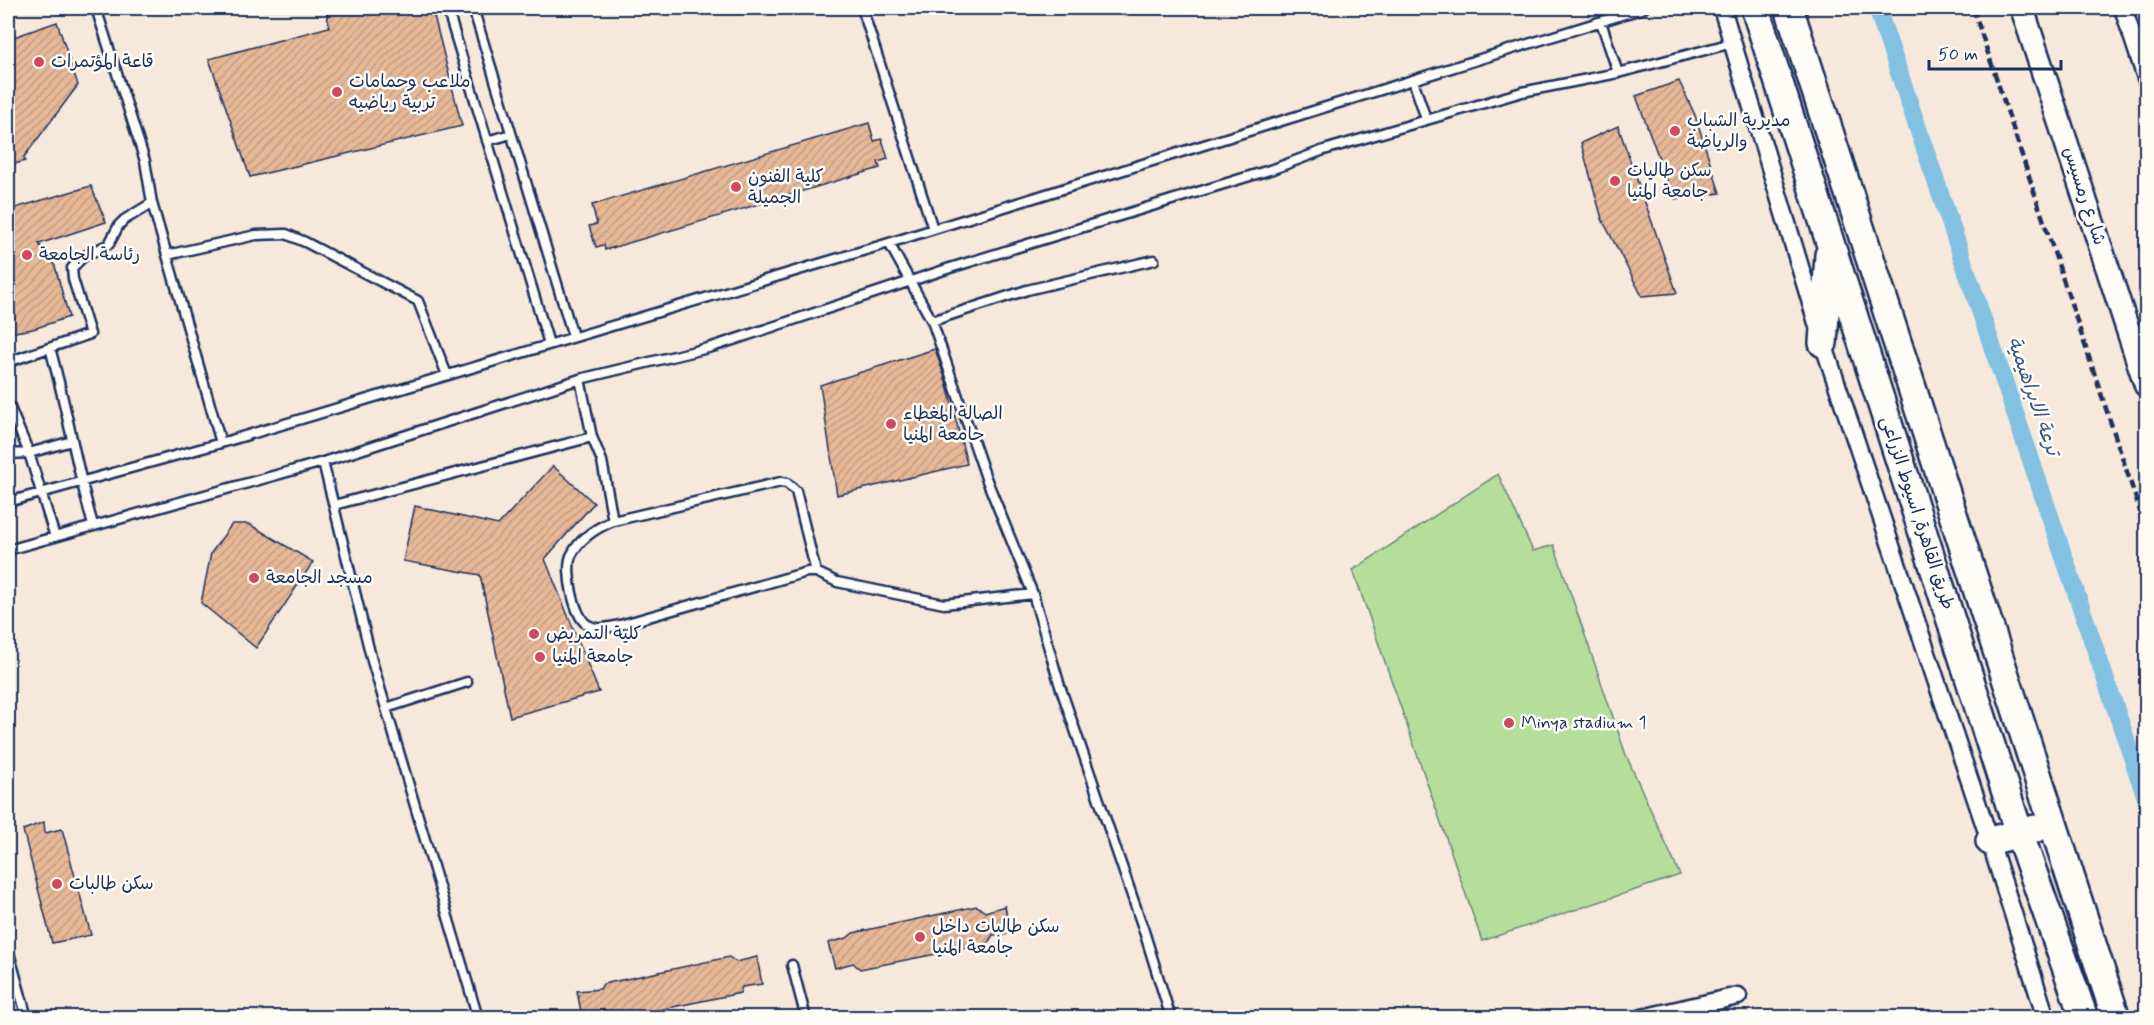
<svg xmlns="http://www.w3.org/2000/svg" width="2154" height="1025" viewBox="0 0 2154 1025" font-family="Mynerve,'Playpen Sans Arabic',sans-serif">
<defs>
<pattern id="building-hatch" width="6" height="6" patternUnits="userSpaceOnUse" patternTransform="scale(1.5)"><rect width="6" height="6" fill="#e6b896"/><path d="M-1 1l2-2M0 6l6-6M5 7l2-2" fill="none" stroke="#c59e84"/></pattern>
</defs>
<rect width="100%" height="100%" fill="#f6e8da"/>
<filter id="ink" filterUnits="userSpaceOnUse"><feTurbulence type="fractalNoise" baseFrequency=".0167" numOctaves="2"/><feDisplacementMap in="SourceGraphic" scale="12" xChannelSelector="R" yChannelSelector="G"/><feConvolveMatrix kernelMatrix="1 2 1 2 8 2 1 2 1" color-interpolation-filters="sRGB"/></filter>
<g filter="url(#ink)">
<path fill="#b5de9b" stroke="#68867c" stroke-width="1.5" d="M1498 474 1533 551 1554 545 1626 755 1680 875 1482 941 1353 570Z"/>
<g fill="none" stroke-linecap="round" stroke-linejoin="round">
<path stroke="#83c1e3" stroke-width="18" d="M1877 8 2146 798"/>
</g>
<path fill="url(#building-hatch)" stroke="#1b2f5e" stroke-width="1.5" d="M326 8H432L462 126 250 177 209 59 329 27Z
M57 22 78 85 24 157 25 161 8 166V39Z
M1679 81 1695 115 1720 193 1674 199 1636 96Z
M869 123 874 141 882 139 888 159 878 162 880 168 605 250 604 245 596 247 589 226 597 224 592 205Z
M1618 126 1677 293 1642 296 1602 219 1581 143Z
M91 186 106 222 39 244 55 266 69 317 33 329 8 333V210Z
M935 349 946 381 967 464 837 495 820 385Z
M553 466 594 503 545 559 599 692 510 717 480 575 403 561 415 506 498 525Z
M232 524H249L313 562 256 648 201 603 211 553Z
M44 822 45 833 62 829 91 935 52 943 23 830Z
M977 906 985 912 1005 906 1010 933 993 935 987 944 860 969 853 963 835 968 828 943 847 938 853 933Z
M729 957 736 962 757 957 762 984 742 987 740 993 625 1017H582L577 991 600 989 603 984Z"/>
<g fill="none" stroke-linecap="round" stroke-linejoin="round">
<defs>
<path id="service" d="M96 8 145 161 152 203 221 443
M447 8 549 344
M473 8 573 336
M862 8 933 229
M1601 22 1618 73
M1413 80 1426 119
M487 141 511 134
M889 243 932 321 986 478 1033 594 1060 686 1143 928 1171 1018
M167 255 256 235 286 234 305 242 418 301 447 375
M932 321 1027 290 1154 260
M50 348C67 407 76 467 93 525
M8 362 90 334 73 279 72 268 83 257 109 244 119 225 124 220 152 203
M580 379 592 437 602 461 613 521C596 528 579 539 571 556 565 570 574 618 588 625 598 631 609 627 620 625L807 572H816L837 582 944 604 1033 594
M8 403 29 453 55 537
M8 454 29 453 72 441
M323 462 372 661 478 1018
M8 502 221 443 889 243 1644 8
M334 505 592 437
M613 521 781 482 787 483 796 491 816 572
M8 550 323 462 580 379 712 347 950 268 1276 168 1324 150 1522 92 1618 73 1732 43
M386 708 467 682
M8 949 27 1018
M792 965 806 1018"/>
<path id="minor" d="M1722 8 1823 343 1990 841 2046 1018
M2123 8 2146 78
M1642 1018 1738 996"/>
<path id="secondary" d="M2022 8 2146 385"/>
<path id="trunk" d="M1755 8 2019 833 2084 1018
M1789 8 2116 1018
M1823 343 1829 255
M1990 841 2035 829"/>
</defs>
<use href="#service" stroke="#1b2f5e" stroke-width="13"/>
<use href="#minor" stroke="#1b2f5e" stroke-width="21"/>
<use href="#secondary" stroke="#1b2f5e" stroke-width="27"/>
<use href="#trunk" stroke="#1b2f5e" stroke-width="32"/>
<use href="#service" stroke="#fdfcf7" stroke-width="8"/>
<use href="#minor" stroke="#fdfcf7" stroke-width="16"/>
<use href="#secondary" stroke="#fdfcf7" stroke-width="22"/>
<use href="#trunk" stroke="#fdfcf7" stroke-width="27"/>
<path stroke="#1b2f5e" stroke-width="4.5" stroke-dasharray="9 4.5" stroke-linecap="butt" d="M1973 8 2146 529"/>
</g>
</g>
<g fill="#d1495b" stroke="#fdfcf7" stroke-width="2">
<circle cx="39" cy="62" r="6"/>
<circle cx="337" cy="92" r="6"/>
<circle cx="1675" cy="131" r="6"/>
<circle cx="1615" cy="181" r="6"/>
<circle cx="736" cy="187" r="6"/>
<circle cx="27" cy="255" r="6"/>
<circle cx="891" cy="424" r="6"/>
<circle cx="254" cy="578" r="6"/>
<circle cx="534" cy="634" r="6"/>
<circle cx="540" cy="657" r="6"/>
<circle cx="1509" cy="723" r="6"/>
<circle cx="57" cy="884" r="6"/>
<circle cx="920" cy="937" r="6"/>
</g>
<g text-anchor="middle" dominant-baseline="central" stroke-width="5" stroke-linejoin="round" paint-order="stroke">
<g font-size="18" fill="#1b2f5e" stroke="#fdfcf7" text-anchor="start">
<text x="51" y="62">قاعة المؤتمرات</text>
<text x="349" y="82">ملاعب وحمامات<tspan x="349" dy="21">تربية رياضيه</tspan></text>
<text x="1687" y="121">مديرية الشباب<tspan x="1687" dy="21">والرياضة</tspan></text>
<text x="1627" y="171">سكن طاليات<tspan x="1627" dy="21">جامعة المنيا</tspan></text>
<text x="748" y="177">كلية الفنون<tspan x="748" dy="21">الجميلة</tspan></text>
<text x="39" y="255">رئاسة الجامعة</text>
<text x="903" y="414">الصالة المغطاء<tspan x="903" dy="21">حامعة المنيا</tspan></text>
<text x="266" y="578">مسجد الجامعة</text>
<text x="546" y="634">كلية التمريض</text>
<text x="552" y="657">جامعة المنيا</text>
<text x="1521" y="723">Minya stadium 1</text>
<text x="69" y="884">سكن طالبات</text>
<text x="932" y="927">سكن طالبات داخل<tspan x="932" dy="21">جامعة المنيا</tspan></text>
</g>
<g font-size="18" fill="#1b2f5e" stroke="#fdfcf7">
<text transform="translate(2084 196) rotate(72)">شارع رمسيس</text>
<text transform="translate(1917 513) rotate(72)">طريق القاهرة, اسيوط الزراعى</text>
</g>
<g font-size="20" font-style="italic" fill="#3a5b86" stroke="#fdfcf7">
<text transform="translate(2033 396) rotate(71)">ترعة الابراهيمية</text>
</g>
</g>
<rect width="2154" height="1025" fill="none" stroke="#fdfcf7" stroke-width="30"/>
<rect x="15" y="15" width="2124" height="995" fill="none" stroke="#1b2f5e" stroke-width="2" filter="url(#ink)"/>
<path d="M1929 60v9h132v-9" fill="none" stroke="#1b2f5e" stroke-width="3"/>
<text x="1938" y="60" font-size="18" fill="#1b2f5e" stroke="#fdfcf7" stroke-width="4.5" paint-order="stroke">50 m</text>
</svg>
